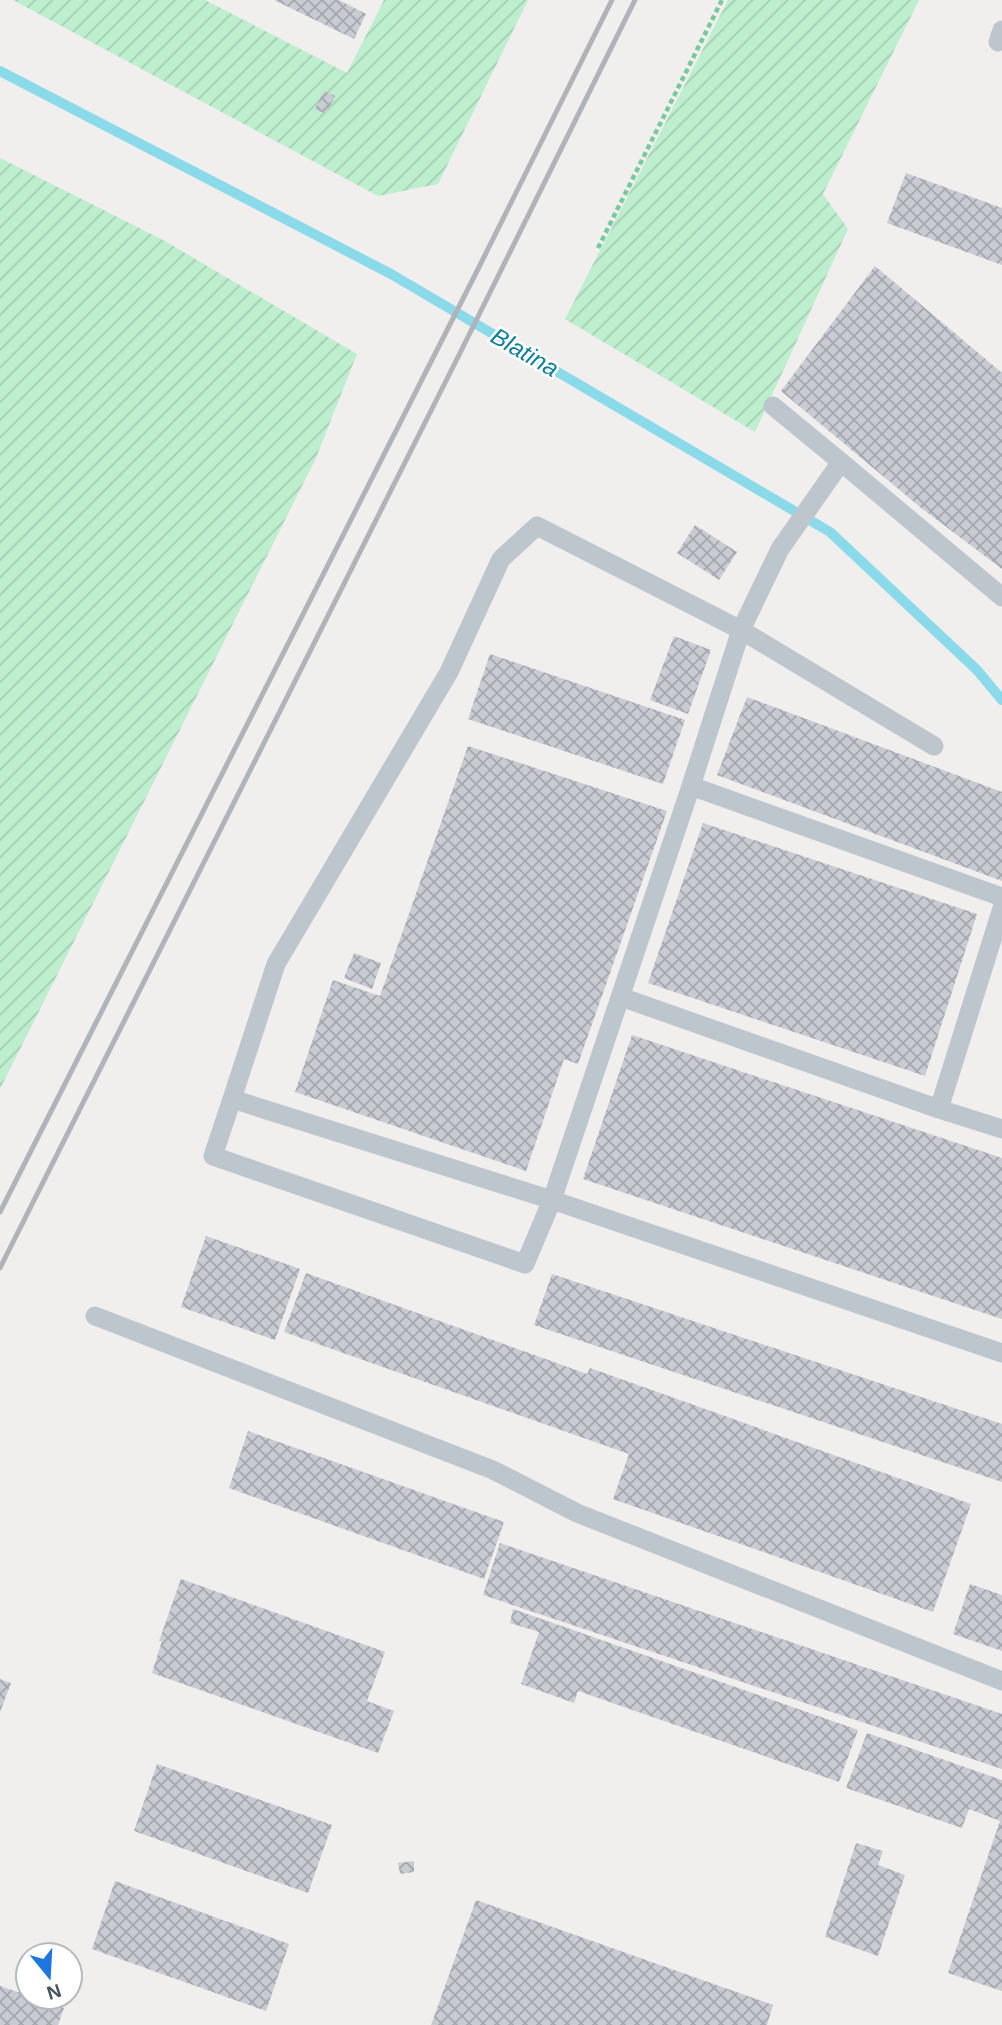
<svg xmlns="http://www.w3.org/2000/svg" width="1002" height="2025" viewBox="0 0 1002 2025" font-family="Arial,sans-serif">
<defs>
<pattern id="garden-furrows" width="10" height="10" patternUnits="userSpaceOnUse" patternTransform="scale(1.75)"><rect width="10" height="10" fill="#bdeece"/><path d="M-1 1l2-2M0 10L10 0M9 11l2-2" fill="none" stroke="#a4ceb3"/></pattern>
<pattern id="building-cross-hatch" width="8" height="8" patternUnits="userSpaceOnUse" patternTransform="scale(1.75)"><rect width="8" height="8" fill="#c8cbd1"/><path d="M0 0l8 8M0 8l8-8" fill="none" stroke="#a4a7ad"/></pattern>
</defs>
<rect width="100%" height="100%" fill="#f1eeee"/>
<path fill="url(#garden-furrows)" d="M13 0H205L347 73 384 0H528L438 184 378 196Z
M728 0H919L823 194 848 229 755 432 565 319Z
M0 158 163 240 357 354 316 458 0 1089Z"/>
<g fill="none" stroke-linecap="round" stroke-linejoin="round">
<path stroke="#8bdaea" stroke-width="10" d="M0 71 391 274 830 532 977 670 1002 700"/>
</g>
<path fill="url(#building-cross-hatch)" d="M274 0H339L366 14 354 39Z
M324 91 335 96 326 114 315 109Z
M906 173 1002 208V265L887 223Z
M875 266 1002 373V569L920 507 781 391Z
M695 525 737 552 719 580 677 553Z
M674 636 711 650 688 714 650 700Z
M490 654 685 720 663 784 468 719Z
M747 697 1002 792V881L717 775Z
M468 746 667 811 578 1064 564 1059 526 1171 295 1092 333 980 380 996Z
M703 823 977 914 925 1076 648 983Z
M354 953 381 963 372 989 344 978Z
M632 1035 1002 1158V1319L583 1179Z
M206 1236 300 1269 275 1340 181 1307Z
M306 1273 587 1374 590 1368 971 1504 933 1612 613 1499 629 1454 284 1332Z
M552 1274 1002 1424V1482L534 1325Z
M248 1431 504 1522 484 1579 229 1488Z
M500 1543 1002 1714V1769L483 1595Z
M181 1579 385 1652 367 1701 394 1711 378 1753 152 1673 162 1641H159Z
M970 1584 1002 1595V1651L953 1634Z
M513 1609 858 1730 839 1782 578 1691 574 1703 521 1684 539 1632 510 1623Z
M0 1679 11 1683 0 1712Z
M867 1733 1002 1780V1991L948 1973 1000 1821 969 1809 962 1828 846 1788Z
M157 1764 332 1825 308 1893 134 1831Z
M856 1843 883 1851 878 1865 905 1875 878 1956 825 1937Z
M414 1861V1872L400 1874 398 1863Z
M115 1881 289 1944 266 2011 92 1949Z
M476 1900 773 2005 767 2025H431Z
M0 1986 64 2008 58 2025H0Z"/>
<g fill="none" stroke-linecap="round" stroke-linejoin="round">
<path stroke="#76cb9e" stroke-width="4.5" stroke-dasharray="5 3.5" stroke-linecap="butt" d="M598 248 722 0"/>
<path stroke="#bdc6cd" stroke-width="19" d="M998 42 1002 30
M773 406 841 462
M934 746 741 630 537 526 501 559 449 672 276 964 232 1099 552 1200 1002 1353
M691 786 741 630 780 549 841 462 1002 597
M621 997 939 1109 1002 1129
M232 1099 213 1156 525 1264 552 1200 691 786 1002 897
M939 1109 1002 908
M95 1316 493 1470 577 1513 1002 1681"/>
<path stroke="#b0b4b8" stroke-width="5" d="M0 1212 476 273 612 0
M0 1268 459 355 635 0"/>
</g>
<g text-anchor="middle" dominant-baseline="central" stroke-width="5" stroke-linejoin="round" paint-order="stroke">
<g font-size="24" font-style="italic" fill="#0f8097" stroke="#fff">
<text transform="translate(525 352) rotate(30)">Blatina</text>
</g>
</g>
<g transform="translate(49 1976) rotate(162)"><circle r="33" fill="#ffffff" stroke="#b5babd" stroke-width="2"/>
<path d="M0-5L12 26L0 18L-12 26Z" fill="#1d77dc"/>
<text y="-10" font-size="19" font-weight="bold" text-anchor="middle" fill="#47525b">N</text>
</g>
</svg>
